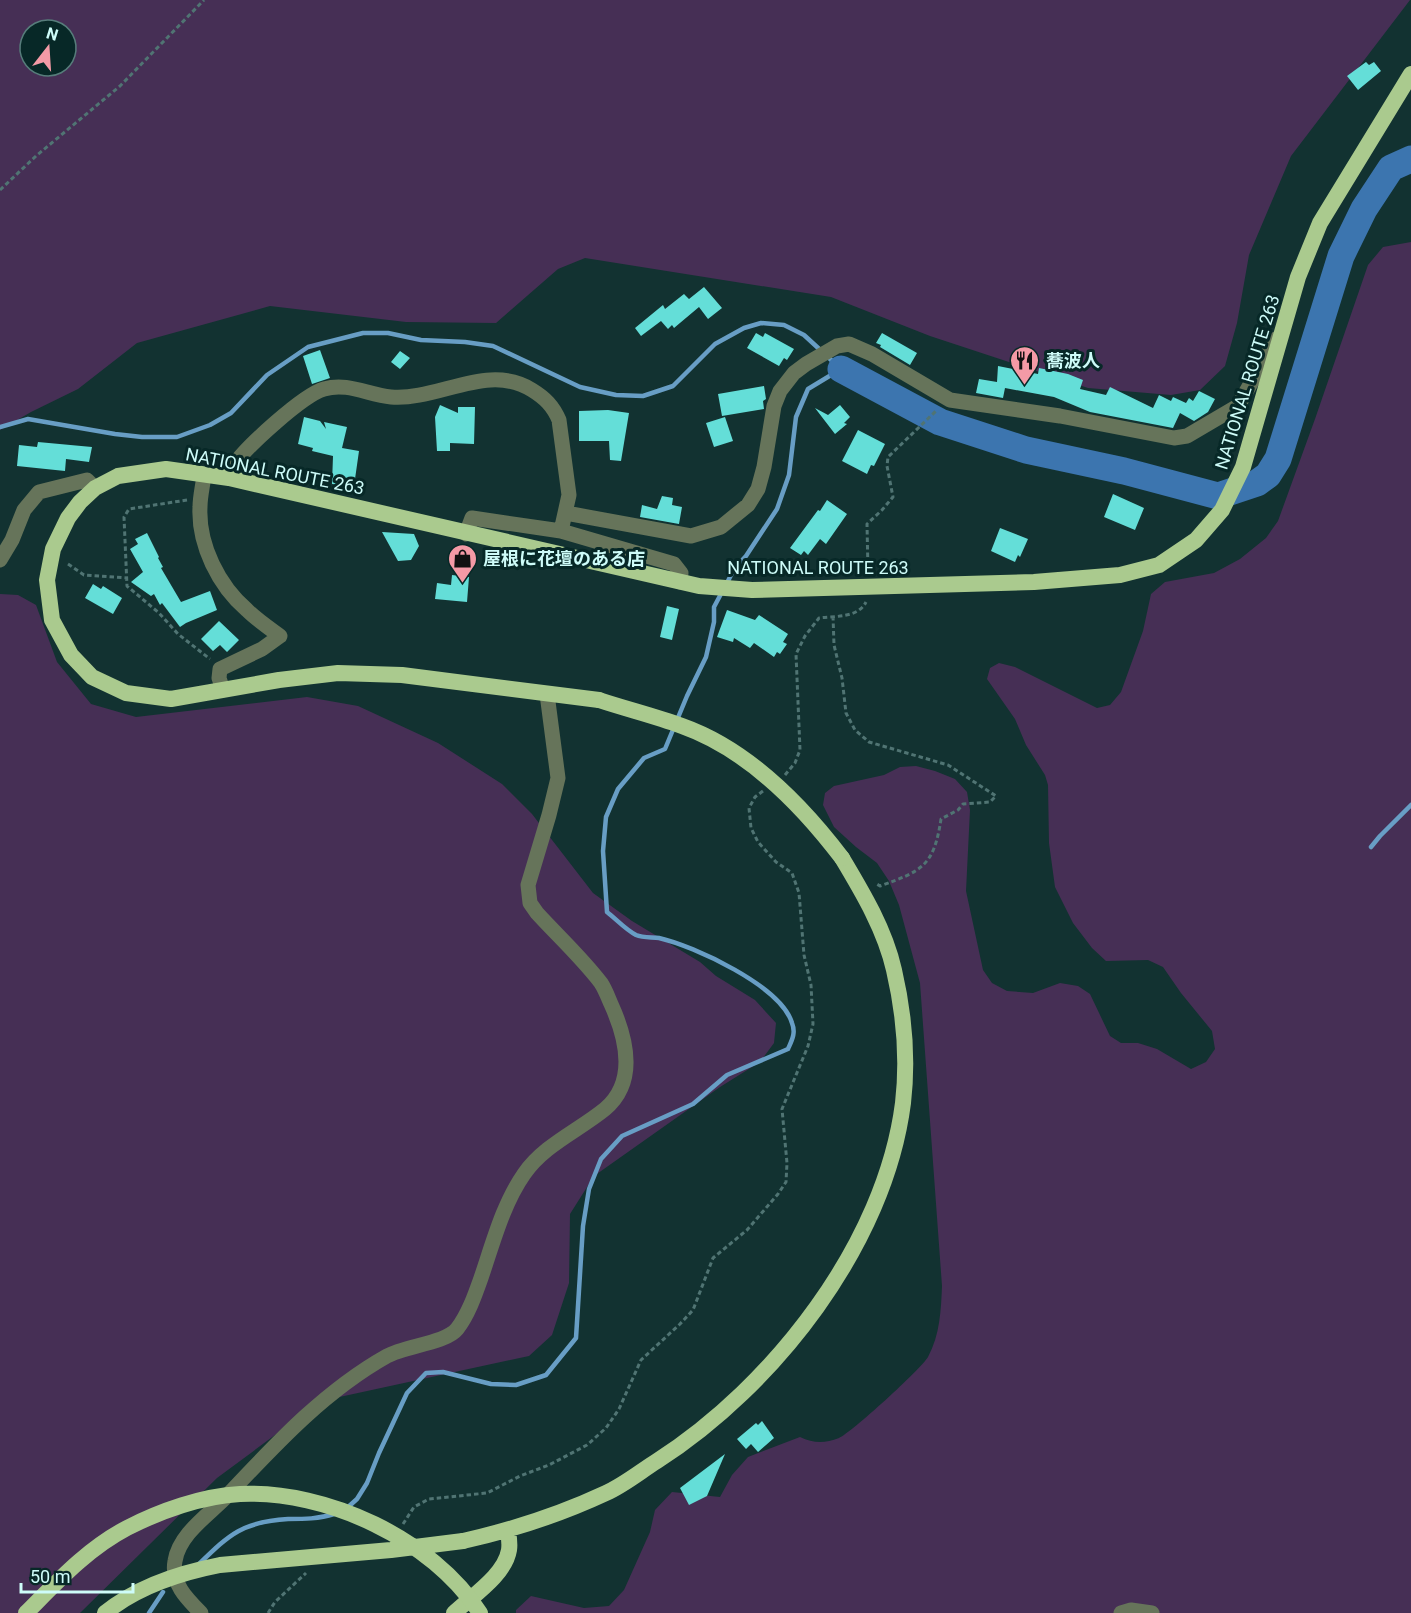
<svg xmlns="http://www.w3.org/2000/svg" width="1411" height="1613" viewBox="0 0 1411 1613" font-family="Roboto,'Noto Sans JP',sans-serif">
<rect width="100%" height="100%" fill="#123231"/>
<path fill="#462f55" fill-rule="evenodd" d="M0 0H1410L1291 156 1249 255 1237 323 1225 366 1200 390 1171 395 1088 388 930 336 831 297 585 258 558 269 496 323 406 322 270 306 137 343 78 389 31 412 0 430ZM30 30H66V66H30Z
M1411 242V1613H516V1610L531 1596 584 1608 609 1606 624 1590 650 1532 655 1510 672 1492 720 1497 732 1475 748 1457 800 1437C813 1443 824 1444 839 1438 851 1433 921 1369 928 1357 940 1335 941 1310 942 1286L920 983 899 905 889 881 877 863 856 847 834 827 823 805 825 793 834 786 884 775 900 767 916 766 935 771 955 779 967 792 970 810 966 891 983 970 992 983 1007 991 1033 993 1060 983 1078 986 1090 994 1110 1036 1121 1043H1138L1157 1049 1191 1069 1206 1062 1215 1049 1212 1031 1181 993 1163 967 1148 960 1106 961 1092 948 1073 923 1055 887 1049 843 1048 785 1045 775 1026 745 1015 719 987 679 990 668 999 663 1015 667 1097 708 1110 705 1121 692 1143 631 1151 594 1165 582 1214 573 1240 559 1266 538 1278 521 1315 419 1368 265 1383 247Z
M0 594 18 595 36 605 57 662 91 704 136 717 307 697 358 706 438 743 502 784 532 814 593 893 632 921 700 962 716 976 755 1000 776 1023 774 1043 760 1062 720 1087 594 1176 570 1214 569 1283 552 1335 529 1356 321 1401 217 1478 80 1613H0Z"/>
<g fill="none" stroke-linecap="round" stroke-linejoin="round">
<path stroke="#689ec5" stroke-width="4.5" d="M0 427 28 419 115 434 142 437H177L210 425 231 413 267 375 308 347 363 333H388L421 340 465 342 493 346 580 387 616 395 643 396 673 386 715 344 744 328 761 323 784 325 804 335 841 369 808 389 796 417 789 475 777 509 746 556 734 569 726 585
M1371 847 1380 836 1411 805
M347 1508 357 1499 367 1483 379 1453 407 1393 426 1373 443 1372 491 1384 516 1385 546 1375 576 1338 583 1226 589 1189 601 1159 622 1136 693 1104 727 1075 788 1049C792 1040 796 1033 792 1023 781 986 694 946 659 938 652 937 643 938 636 935 626 930 616 919 607 912L603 851 606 817 618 789 644 758 665 749 687 696 706 657 714 622V607L722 592
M199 1564C230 1534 242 1522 288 1519 304 1519 319 1519 334 1514
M149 1613 163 1592"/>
<path stroke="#3c75af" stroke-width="27" d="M841 369 940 422 1026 450 1124 471 1218 496 1257 483 1268 475 1278 459 1341 256 1364 209 1391 168 1411 159"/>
</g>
<path fill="#64ded8" d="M1366 62 1369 65 1374 62 1381 71 1358 90 1347 76Z
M704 287 722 308 708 319 699 307 674 328 672 325 668 329 661 321 641 336 635 328 663 305 665 309 684 294 689 299Z
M756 333 763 337 765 333 794 349 787 360 784 358 779 366 747 348Z
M882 333 917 353 910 365 880 347 881 345 876 343Z
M320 350 330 378 312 384 303 356Z
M400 351 410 358 400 369 391 362Z
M998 366 1038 374 1039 368 1068 374 1083 380 1080 389 1106 395 1110 387 1153 408 1159 395 1171 401 1173 397 1186 403 1189 398 1193 401 1199 391 1215 399 1208 412 1194 421 1180 413 1173 428 1090 412 1054 397 1005 388 1003 398 976 393 979 379 997 382Z
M764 386 766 399 763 401 764 409 722 416 718 394Z
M440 405 458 413V407H475L474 444 450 443V451H437L435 417Z
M840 405 850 417 844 423 847 424 835 434 815 408 828 415Z
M608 410 629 413 621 461 610 460 609 441H579V411Z
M304 417 320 421 326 429 324 422 347 427 342 448 359 451 354 486 332 484 333 456 312 451 313 448 298 444Z
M725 417 733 441 714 447 706 423Z
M858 430 885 444 874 466 871 465 867 474 842 461Z
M38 442 92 447 89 462 66 459 65 471 17 466 19 445 37 447Z
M1113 494 1144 508 1135 530 1104 517Z
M662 496 673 498 672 505 682 507 679 524 640 517 642 505 657 509Z
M827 500 847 514 826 544 820 539 808 555 804 551 801 555 790 548 818 510 820 511Z
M1000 528 1028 539 1020 557 1018 555 1015 562 991 551Z
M382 532 414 534 419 546 411 560 398 561Z
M147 533 159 557 158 558 163 567 161 568 181 602 210 591 217 610 186 623 180 627 162 603 160 605 154 594 151 596 131 582 143 572 130 549 138 544 135 539Z
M452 575 469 577 467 602 435 599 437 583 451 585Z
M93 584 101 589 103 586 122 598 113 614 85 598Z
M667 606 679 609 672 640 660 637Z
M727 610 755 620 759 615 788 634 783 642 787 644 780 654 777 652 774 657 754 643 750 648 734 638 733 642 717 637Z
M219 621 239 640 227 652 220 645 213 651 201 639Z
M762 1421 774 1438 758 1452 751 1444 746 1449 737 1439 756 1423 758 1425Z
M725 1454 707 1496 689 1505 680 1488Z"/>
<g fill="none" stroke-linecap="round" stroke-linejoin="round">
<path stroke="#507473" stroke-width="3" stroke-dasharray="4.5 3" stroke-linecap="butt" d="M0 190 36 156 120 86 204 0
M187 500 129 509 124 517 127 586 159 613 178 634 210 659
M68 564 84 575 127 578
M868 572 867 524 882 510 893 497 887 466 888 457 937 410
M833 616 834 645 842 678 846 713 855 730 869 742 948 765 996 796 990 802 963 804 958 810 941 819C934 866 922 871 880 886L875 883
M785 775 795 763 800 750 796 654 805 636 819 618C835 616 858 618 866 602
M403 1524 414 1507 429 1499 487 1493 520 1476 549 1465 587 1445 606 1428 619 1409 641 1360 680 1324 693 1310 713 1258 747 1230 778 1194 786 1182 787 1163 782 1109 808 1046 813 1024 811 985 804 955 799 893 792 873 776 862 758 842 751 828 749 808 755 797 763 791
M268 1613 275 1602 306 1573"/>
<path stroke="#66745a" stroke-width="15" d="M204 475C203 485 200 496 200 507 198 545 219 586 247 610 257 620 269 628 280 636L262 649 220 669 219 678 223 690
M229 478C231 474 232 469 234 465 246 447 303 395 324 389 348 382 368 395 391 397 438 401 488 362 532 390 545 398 553 406 559 420L569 495 561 531 472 518 466 534
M566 513 691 536 721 527 748 505 758 489 764 467 774 406 780 391 794 373 806 364 837 346 849 344 872 354 950 400 1060 416 1174 438 1187 436 1238 406 1276 339
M561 531 674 564 681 573 680 582
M0 560 12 540 24 510 39 492 87 480 95 488
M201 1613C186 1598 171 1583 175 1561 179 1535 207 1516 224 1499 274 1446 323 1392 387 1356 404 1346 446 1343 457 1329 468 1315 475 1295 481 1278 493 1243 503 1204 524 1174 544 1145 578 1131 605 1109 638 1081 626 1037 611 1004 608 997 605 989 601 983 582 958 558 936 537 913L530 903 528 885 549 815 558 778 547 694
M1121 1613 1131 1610 1152 1613"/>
<path stroke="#aaca8e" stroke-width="16" d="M599 700 402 675 338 673 279 680 171 699 126 693 92 677 71 655 52 620 47 580 53 549 68 518 80 502 95 488 118 476 166 469 229 478 699 586 752 590 1034 582 1120 575 1159 565 1196 540 1222 510 1243 467 1298 277 1320 223 1411 74
M463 1541C512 1530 561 1514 606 1493 624 1485 641 1471 657 1461 774 1386 885 1244 903 1103 908 1060 904 1013 894 970 885 930 863 893 842 858
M454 1613C472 1596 505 1575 509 1550 510 1544 509 1537 508 1531"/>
<path stroke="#aaca8e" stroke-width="16" d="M599 700C626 709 655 716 682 726 747 749 801 804 842 858
M26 1613C57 1582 87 1549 127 1528 160 1511 202 1496 240 1494 327 1490 432 1539 480 1613
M105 1613C138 1586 179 1573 220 1565L391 1550 463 1541"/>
</g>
<defs>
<symbol id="restaurant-pin" viewBox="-11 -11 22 30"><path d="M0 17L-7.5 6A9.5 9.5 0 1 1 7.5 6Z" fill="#f49aa6" stroke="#072827"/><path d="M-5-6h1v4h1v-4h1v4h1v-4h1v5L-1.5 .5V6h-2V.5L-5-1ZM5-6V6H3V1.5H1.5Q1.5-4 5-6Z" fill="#111"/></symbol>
<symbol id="shop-pin" viewBox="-11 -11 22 30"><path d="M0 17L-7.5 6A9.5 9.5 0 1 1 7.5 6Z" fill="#f49aa6" stroke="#072827"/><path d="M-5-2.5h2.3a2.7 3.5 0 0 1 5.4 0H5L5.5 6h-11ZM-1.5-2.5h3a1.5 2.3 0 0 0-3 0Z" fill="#111"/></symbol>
</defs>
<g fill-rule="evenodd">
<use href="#restaurant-pin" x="1008" y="344" width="33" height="45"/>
<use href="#shop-pin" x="446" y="542" width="33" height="45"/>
</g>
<g text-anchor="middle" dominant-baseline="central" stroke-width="6" stroke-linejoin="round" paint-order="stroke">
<g font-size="18" font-weight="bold" fill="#cefcf9" stroke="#072827" text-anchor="start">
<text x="1046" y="360">蕎波人</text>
<text x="483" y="558">屋根に花壇のある店</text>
</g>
<g font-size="18" fill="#cefcf9" stroke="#072827">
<text transform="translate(1247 382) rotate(-73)">NATIONAL ROUTE 263</text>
<text transform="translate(275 471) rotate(11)">NATIONAL ROUTE 263</text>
<text x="818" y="567">NATIONAL ROUTE 263</text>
</g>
</g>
<g transform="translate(48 48) rotate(17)"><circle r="28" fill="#072827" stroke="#577d7b" stroke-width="1.5"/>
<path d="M0-4.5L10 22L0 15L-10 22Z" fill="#f49aa6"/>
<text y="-9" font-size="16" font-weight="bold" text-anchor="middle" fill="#cefcf9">N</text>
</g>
<path d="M21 1583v9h112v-9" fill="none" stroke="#cefcf9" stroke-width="3"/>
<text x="30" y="1583" font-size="18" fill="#cefcf9" stroke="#072827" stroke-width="4.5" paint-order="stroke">50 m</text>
</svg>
